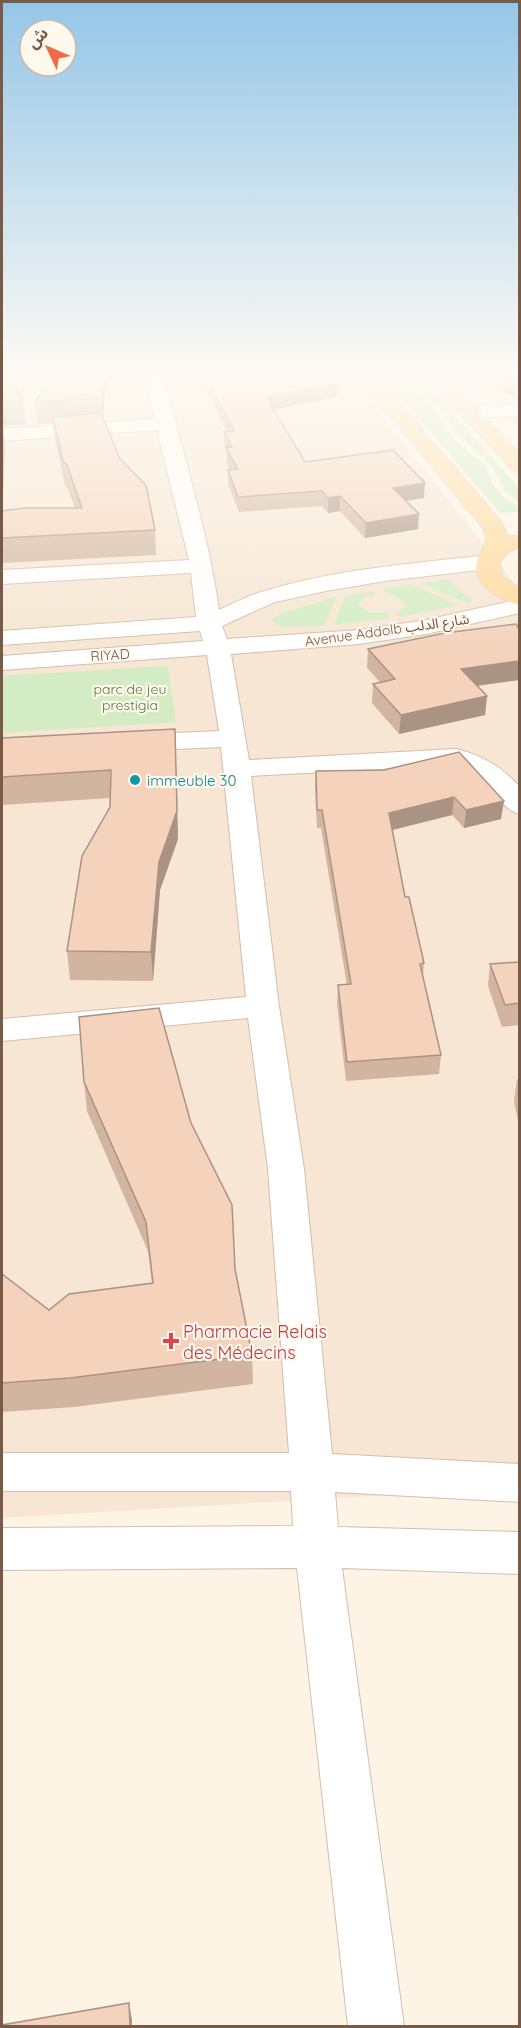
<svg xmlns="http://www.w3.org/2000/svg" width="521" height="2028" viewBox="0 0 521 2028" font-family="Quicksand,'Noto Sans Arabic',sans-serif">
<rect width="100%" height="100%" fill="#fdf4e5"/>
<path fill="#f6e6d3" d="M2 371H346L519 589V1487L2 1518Z
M462 371H519V429Z"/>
<path fill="#d3ecc3" d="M377 371H393L430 405 455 441 485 465 492 482 502 496 519 507V512L500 513Z
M400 371H415L519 488V502L504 490 493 468 456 431 438 406Z
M448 579 472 601 467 603 419 583Z
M410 584 458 605 399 617 397 614 405 607 404 602 381 589Z
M372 591 375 595 367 596 359 603 360 607 370 613H386L389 618 334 625 345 596Z
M336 597 324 626 281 627 271 620 281 613Z
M168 666 176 722 2 733V676Z"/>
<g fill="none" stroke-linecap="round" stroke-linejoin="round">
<defs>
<path id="minor" d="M145 371H163C181 451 208 529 219 610 233 604 247 596 261 592 334 569 412 564 487 555L495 557 498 562 495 567 487 569 385 581 326 591 275 602 222 626 227 639 359 630 426 620 520 599V613L426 634 359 644 231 654 249 760 456 749C482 755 502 767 520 787V814C503 810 496 793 484 782 475 774 465 769 454 765L251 776 279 1006 304 1169 332 1454 520 1464V1502L335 1492 338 1527 520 1532V1574L342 1568 404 2026H348L297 1568 2 1570V1528L293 1526 291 1491H2V1453H289L268 1169 248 1018 2 1041V1019L246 997 221 747 129 751 120 749 116 743 120 737 129 735 219 731 207 655 2 670V656L203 641 200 631 2 645V631L196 617 191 573 2 584V570L189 560 157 430 2 441V429L154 419Z
M520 404V416L469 418 462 416 459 412 462 408 469 406Z"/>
<path id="primary" d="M353 371H372L501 521 508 536H520V547L509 552 500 562 502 576 520 589V605C503 601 471 585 477 562 480 548 491 544 483 528Z
M422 371H441L520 454V473L513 471Z"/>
</defs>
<use href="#minor" stroke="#d2bead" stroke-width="2"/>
<use href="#primary" stroke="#dcd4d0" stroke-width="2"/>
<use href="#minor" fill="#fff" fill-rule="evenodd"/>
<use href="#primary" fill="#ffda9b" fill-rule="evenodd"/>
</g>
<path fill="#d2b5a1" d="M2 371 23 402 26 425H6L3 427 5 443 2 511 75 508 68 489 65 485 55 440 53 423 38 424 35 402 55 371H116L105 388 103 418 120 459 155 530 156 555 2 563Z
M200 371 337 397 273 409 305 462 424 498 406 501 418 529 365 538 340 511 328 513 322 506 239 512 228 484V470H230L227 462 226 450 225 447 224 432H227L200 379Z
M482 371H519V401L515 394 510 395Z
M519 629V680L477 686 487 696 485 715 399 734 372 703 373 684 380 682 367 668 368 649Z
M175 729 178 839 160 890 153 981 70 980 67 951 110 807V798L2 805V738Z
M459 752 501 819 464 828 452 815 392 830 405 897 424 963 423 976 441 1055 439 1074 346 1081 337 1004 338 985H347L321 828H317L315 788 316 771 384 770Z
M519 962V1025L502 1027 488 986 490 964Z
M517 1079H519V1125L514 1102Z
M84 1082 191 1123 235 1269 252 1355 253 1384 74 1407 2 1412V1274L49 1310 152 1283 148 1251 87 1111Z"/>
<path fill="#ab9383" d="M104 371H116L105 388 103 420 101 398Z
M516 382 515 394 510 395 512 383Z
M338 383 337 397 266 411V397Z
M4 402 6 425 3 427 5 443 2 517V403Z
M425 483 424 498 392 503 393 488Z
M340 496V511L328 513V498Z
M419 514 418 529 365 538 366 523Z
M519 661V680L459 688 461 669Z
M487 696 485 715 399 734 401 715Z
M175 729 178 839 160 890 153 981 151 952 159 862Z
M454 797 452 815 388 831 389 813Z
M504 801 501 819 464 828 466 810Z
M129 2003 132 2020V2026H130Z"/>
<path fill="#f4d2bb" stroke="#ab9383" stroke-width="1.5" d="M2 371H7L23 402H4L2 403Z
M55 371H104L101 398 35 402Z
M203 371H329L338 383 266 397 305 462 393 450 425 483 393 488 419 514 366 523 340 496 328 498 322 491 238 497 228 470 238 469 226 448 232 447 224 432 234 431Z
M497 371H519V387L516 382 512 383Z
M101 413 120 459 146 485 155 530 2 538V511L25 508H82L67 465 63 461 53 417Z
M516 624 519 629V661L461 669 487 696 401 715 373 684 395 679 368 649 445 633Z
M175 729 177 811 159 862 151 952 67 951 82 856 110 807 111 770 2 777V738Z
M459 752 504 801 466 810 454 797 389 813 405 897H409L424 963 420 964 441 1055 347 1062 338 985 351 984 322 810H317L316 771 384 770Z
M519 962V1003L505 1005 490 964Z
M159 1008 191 1123 232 1205 235 1269 252 1355 70 1378 2 1383V1274L49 1310 69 1294 153 1283 146 1222 84 1082 79 1017Z
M129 2003 130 2026H2V2025Z"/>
<linearGradient id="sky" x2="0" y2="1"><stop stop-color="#95c6e8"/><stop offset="0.57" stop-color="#fefaf3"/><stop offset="1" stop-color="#fefaf3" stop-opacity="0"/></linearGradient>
<rect width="521" height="655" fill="url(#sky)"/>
<circle fill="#0f9aa8" stroke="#fff8ed" stroke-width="2" cx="135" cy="780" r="6"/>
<path fill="#e0444e" stroke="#fff8ed" stroke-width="2" d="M168 1332h6v6h6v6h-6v6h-6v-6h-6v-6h6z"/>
<g text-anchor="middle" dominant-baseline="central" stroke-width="4.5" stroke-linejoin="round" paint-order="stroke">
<g font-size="14" fill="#785a49" stroke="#fff8ed">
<text transform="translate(387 630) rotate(-8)">Avenue Addolb شارع الدلب</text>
<text transform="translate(110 655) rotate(-4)">RIYAD</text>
</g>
<g font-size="14" fill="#4e793d" stroke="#fff8ed">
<text x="130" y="689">parc de jeu<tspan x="130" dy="16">prestigia</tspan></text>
</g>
<g font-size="15" fill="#0d838f" stroke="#fff8ed" text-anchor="start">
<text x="147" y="780">immeuble 30</text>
</g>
<g font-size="18" fill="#be3a42" stroke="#fff8ed" text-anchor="start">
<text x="183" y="1331">Pharmacie Relais<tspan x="183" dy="21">des Médecins</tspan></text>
</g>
</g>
<rect width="521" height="2028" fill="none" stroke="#785a49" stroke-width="6"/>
<g transform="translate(48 48) rotate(314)"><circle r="28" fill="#fff8ed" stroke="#c9b9ab" stroke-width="1.5"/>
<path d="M0-4.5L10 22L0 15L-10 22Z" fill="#ee6b44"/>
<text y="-9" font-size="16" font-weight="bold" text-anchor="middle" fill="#785a49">ش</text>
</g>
</svg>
